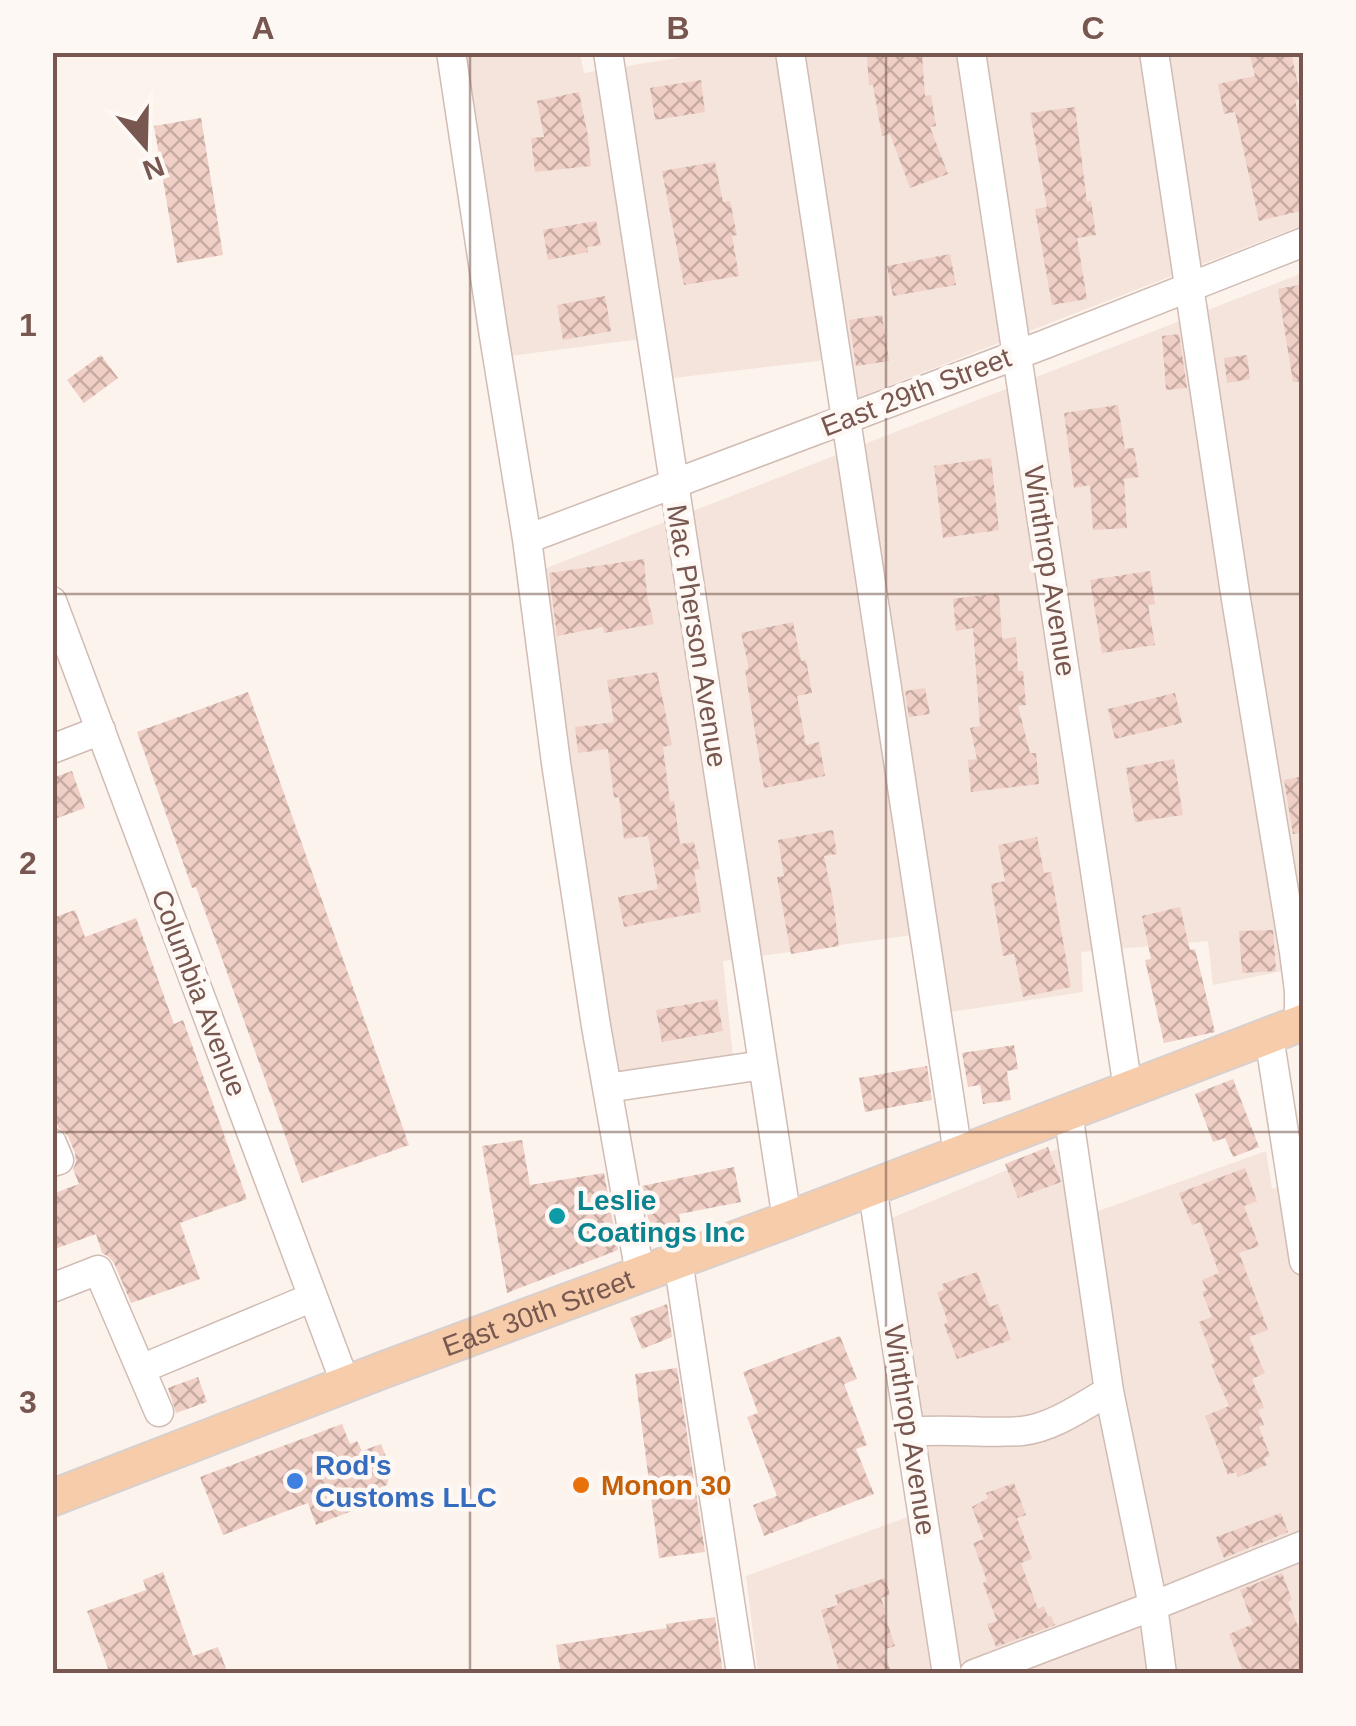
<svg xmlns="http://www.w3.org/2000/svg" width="1356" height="1726" viewBox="0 0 1356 1726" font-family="Arial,sans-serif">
<defs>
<pattern id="building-cross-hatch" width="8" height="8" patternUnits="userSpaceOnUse" patternTransform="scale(2.5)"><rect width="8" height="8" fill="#f0cfc6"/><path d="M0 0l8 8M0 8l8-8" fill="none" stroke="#c7aba3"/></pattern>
</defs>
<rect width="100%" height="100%" fill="#fcf3ed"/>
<path fill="#f4e4db" d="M714 52 1303 53V225L852 400 843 358 673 378 664 336 503 357 458 53H580L584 73Z
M1303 273 1304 890 1290 892 1303 967 1213 985 1208 941 1081 952 1083 992 944 1013 934 932 723 961 733 1058 614 1080 539 571Z
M1064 1146 1073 1220 1266 1151 1272 1189 1303 1179V1673H758L746 1576 935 1507 889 1219Z"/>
<path fill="url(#building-cross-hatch)" d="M1249 52H1291L1301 99 1295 100 1304 141V210L1259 221 1235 112 1224 114 1218 84 1255 76Z
M922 54 925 96 931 95 936 126 930 127 948 174 910 188 890 134 882 136 873 85H869L867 57Z
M701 80 705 112 655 120 650 88Z
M579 92 588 136 591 166 535 172 531 138 544 137 537 101Z
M1075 107 1087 202 1091 201 1096 235 1077 238 1087 299 1052 305 1035 209 1047 207 1030 113Z
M201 118 223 255 177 263 154 126Z
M715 162 723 202 730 201 737 235 732 236 739 276 684 285 662 171Z
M596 221 601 245 587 247 588 252 548 260 543 230Z
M950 254 956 285 893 296 887 266Z
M1304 284V381L1293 382 1278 289Z
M605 296 611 331 563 340 557 305Z
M882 315 889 361 856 366 849 320Z
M1179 334 1187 388 1166 390 1162 336Z
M101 355 118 378 84 403 67 380Z
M1247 355 1250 379 1227 383 1224 358Z
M1118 405 1125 449 1134 448 1139 477 1124 479 1127 528 1093 530 1090 485 1074 488 1064 413Z
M991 458 999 530 943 538 934 466Z
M644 559 647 595 654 624 604 633 603 627 557 636 549 573Z
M1150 571 1155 604 1148 605 1155 645 1102 653 1090 580Z
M999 593 1002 639 1016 637 1018 671H1023L1026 705 1018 706 1030 753H1036L1039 784 971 792 968 760 977 759 970 728 980 726 973 628 956 631 953 599Z
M793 622 801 661 806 660 812 693 797 696 806 745 819 742 825 776 764 788 745 670 749 669 741 633Z
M657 672 672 745 663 747 670 802 674 801 680 844 694 842 700 869 694 870 701 912 624 927 618 897 658 889 648 836 624 839 619 797 614 798 608 749 578 753 575 727 614 722 607 680Z
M925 688 930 714 909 717 905 691Z
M248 692 409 1145 302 1183 220 953 196 887 192 888 137 732Z
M1175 693 1182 723 1115 739 1108 709Z
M1174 759 1183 815 1135 822 1126 768Z
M72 771 85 808 52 820V778Z
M1304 776V833L1293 834 1284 780Z
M833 830 837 854 824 856 833 900 839 946 791 954 777 877 784 876 778 840Z
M1037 837 1044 873 1051 872 1071 987 1023 997 1014 954 1003 956 991 884 1005 881 998 845Z
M1180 907 1190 950 1195 949 1215 1032 1164 1043 1145 960 1151 959 1142 916Z
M75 910 85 937 136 918 174 1024 183 1020 247 1199 180 1223 200 1279 131 1303 114 1263 109 1257 102 1253 96 1234 52 1250V1194L79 1184 73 1169 76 1162 75 1153 68 1136 58 1127 52 1111V918Z
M1273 930 1276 971 1242 973 1239 931Z
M717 999 723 1031 662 1042 656 1010Z
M1014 1045 1018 1069 1007 1071 1011 1100 983 1104 980 1085 968 1087 962 1053Z
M927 1066 932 1100 865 1112 859 1078Z
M1233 1079 1259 1147 1233 1157 1225 1138 1213 1142 1195 1094Z
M522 1140 530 1185 604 1173 618 1250 507 1293 482 1146Z
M1048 1147 1061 1182 1018 1198 1005 1164Z
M734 1167 741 1202 679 1214 682 1233 652 1240 642 1186Z
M1245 1168 1257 1201 1244 1206 1259 1246 1239 1253 1268 1330 1249 1337 1265 1373 1252 1379 1264 1408 1258 1410 1264 1425 1259 1427 1270 1456 1264 1458 1267 1465 1238 1477 1236 1472 1228 1475 1205 1416 1229 1406 1211 1364 1215 1363 1199 1322 1212 1317 1202 1292 1206 1290 1202 1280 1219 1273 1200 1222 1192 1225 1179 1193Z
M977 1272 990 1307 998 1304 1011 1340 957 1359 944 1324 948 1322 937 1292 944 1290 942 1284Z
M667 1304 672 1337 642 1349 630 1318Z
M840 1336 857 1379 844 1384 867 1445 856 1449 874 1494 764 1536 753 1505 777 1496 747 1417 758 1413 743 1372Z
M677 1368 705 1552 659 1558 635 1374Z
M198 1377 207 1402 176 1413 168 1388Z
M342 1424 350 1444 357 1441 362 1451 381 1444 391 1469 387 1485 350 1499 354 1510 316 1525 308 1503 223 1535 200 1477Z
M1014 1483 1026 1515 1017 1518 1032 1559 1021 1563 1038 1609 1044 1606 1048 1617 1051 1616 1055 1625 996 1647 987 1624 997 1621 983 1583 987 1581 973 1543 984 1539 972 1507 988 1498 986 1493Z
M1281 1513 1288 1532 1224 1558 1216 1537Z
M163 1572 193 1656 218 1647 228 1674H110L87 1611 146 1590 143 1580Z
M1282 1573 1292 1600 1288 1602 1304 1641V1645L1298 1647 1304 1663V1674H1244L1229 1634 1253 1624 1240 1590Z
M885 1578 890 1595 881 1598 885 1610H883L895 1646 883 1650 892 1674H840L821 1610 838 1605 835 1595Z
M715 1617 723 1674H561L556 1645 667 1628 666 1624Z"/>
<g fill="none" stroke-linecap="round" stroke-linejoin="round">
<defs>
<path id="minor" d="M451 52 493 330 527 539 556 763 596 1026 640 1274
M608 52 787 1220
M790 52 958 1154
M971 52 1128 1089
M1154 52 1235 593 1294 952 1299 991V1024
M527 539 1043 345 1304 242
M52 601 346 1385
M52 749 101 730
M1269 1036 1304 1261
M607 1088 763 1065
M1068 1112 1109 1391 1153 1606 1162 1674
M52 1143 59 1160 52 1162
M872 1186 947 1674
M678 1260 741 1674
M52 1288 98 1270 159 1412
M141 1369 313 1297
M910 1432C947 1428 985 1434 1022 1431 1052 1428 1083 1406 1109 1391
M974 1674 1153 1606 1304 1545"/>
<g id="major">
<path id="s1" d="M52 1498 383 1370 787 1220 1304 1022"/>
</g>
</defs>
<use href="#minor" stroke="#d1bcb4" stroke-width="31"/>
<use href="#major" stroke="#d9d0ce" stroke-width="39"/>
<use href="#minor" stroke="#fff" stroke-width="28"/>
<use href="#major" stroke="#f6ccaa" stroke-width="35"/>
</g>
<path fill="none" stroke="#77574f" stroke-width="2.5" stroke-opacity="0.55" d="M470 52V1674M886 52V1674M52 594H1304M52 1132H1304"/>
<circle fill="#0f9aa8" stroke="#fef8f4" stroke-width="4" cx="557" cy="1216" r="10"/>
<circle fill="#3f7fe0" stroke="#fef8f4" stroke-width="4" cx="295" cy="1481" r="10"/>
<circle fill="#e8710a" stroke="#fef8f4" stroke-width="4" cx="581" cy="1485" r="10"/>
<g text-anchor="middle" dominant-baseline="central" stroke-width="9" stroke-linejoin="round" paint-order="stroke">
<g font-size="28" fill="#77574f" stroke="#fef8f4">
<text transform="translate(916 392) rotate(-21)">East 29th Street</text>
<text transform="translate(1050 571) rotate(81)">Winthrop Avenue</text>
<text transform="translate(697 636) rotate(81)">Mac Pherson Avenue</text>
<text transform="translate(199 993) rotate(69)">Columbia Avenue</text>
<text stroke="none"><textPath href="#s1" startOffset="520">East 30th Street</textPath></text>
<text transform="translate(910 1430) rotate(81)">Winthrop Avenue</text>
</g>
<g font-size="28" font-weight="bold" fill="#0d838f" stroke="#fef8f4" text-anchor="start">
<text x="577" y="1200">Leslie<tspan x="577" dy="32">Coatings Inc</tspan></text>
</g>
<g font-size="28" font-weight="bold" fill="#366cbe" stroke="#fef8f4" text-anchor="start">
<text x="315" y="1465">Rod's<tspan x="315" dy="32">Customs LLC</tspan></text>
</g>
<g font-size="28" font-weight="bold" fill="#c56008" stroke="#fef8f4" text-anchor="start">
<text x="601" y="1485">Monon 30</text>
</g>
</g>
<rect width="1356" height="1726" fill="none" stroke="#fef8f4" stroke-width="110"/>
<g transform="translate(145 145) rotate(160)" stroke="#fef8f4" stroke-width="8" paint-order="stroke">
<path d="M0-8L18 38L0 25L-18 38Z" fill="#77574f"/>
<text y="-15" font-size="28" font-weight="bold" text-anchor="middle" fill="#77574f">N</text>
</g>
<rect x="55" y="55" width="1246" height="1616" fill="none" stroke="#77574f" stroke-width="4"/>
<g font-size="32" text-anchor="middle" font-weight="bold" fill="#77574f">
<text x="263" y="39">A</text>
<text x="678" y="39">B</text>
<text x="1093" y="39">C</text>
<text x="28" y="336">1</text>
<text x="28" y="874">2</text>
<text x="28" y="1413">3</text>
</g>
</svg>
